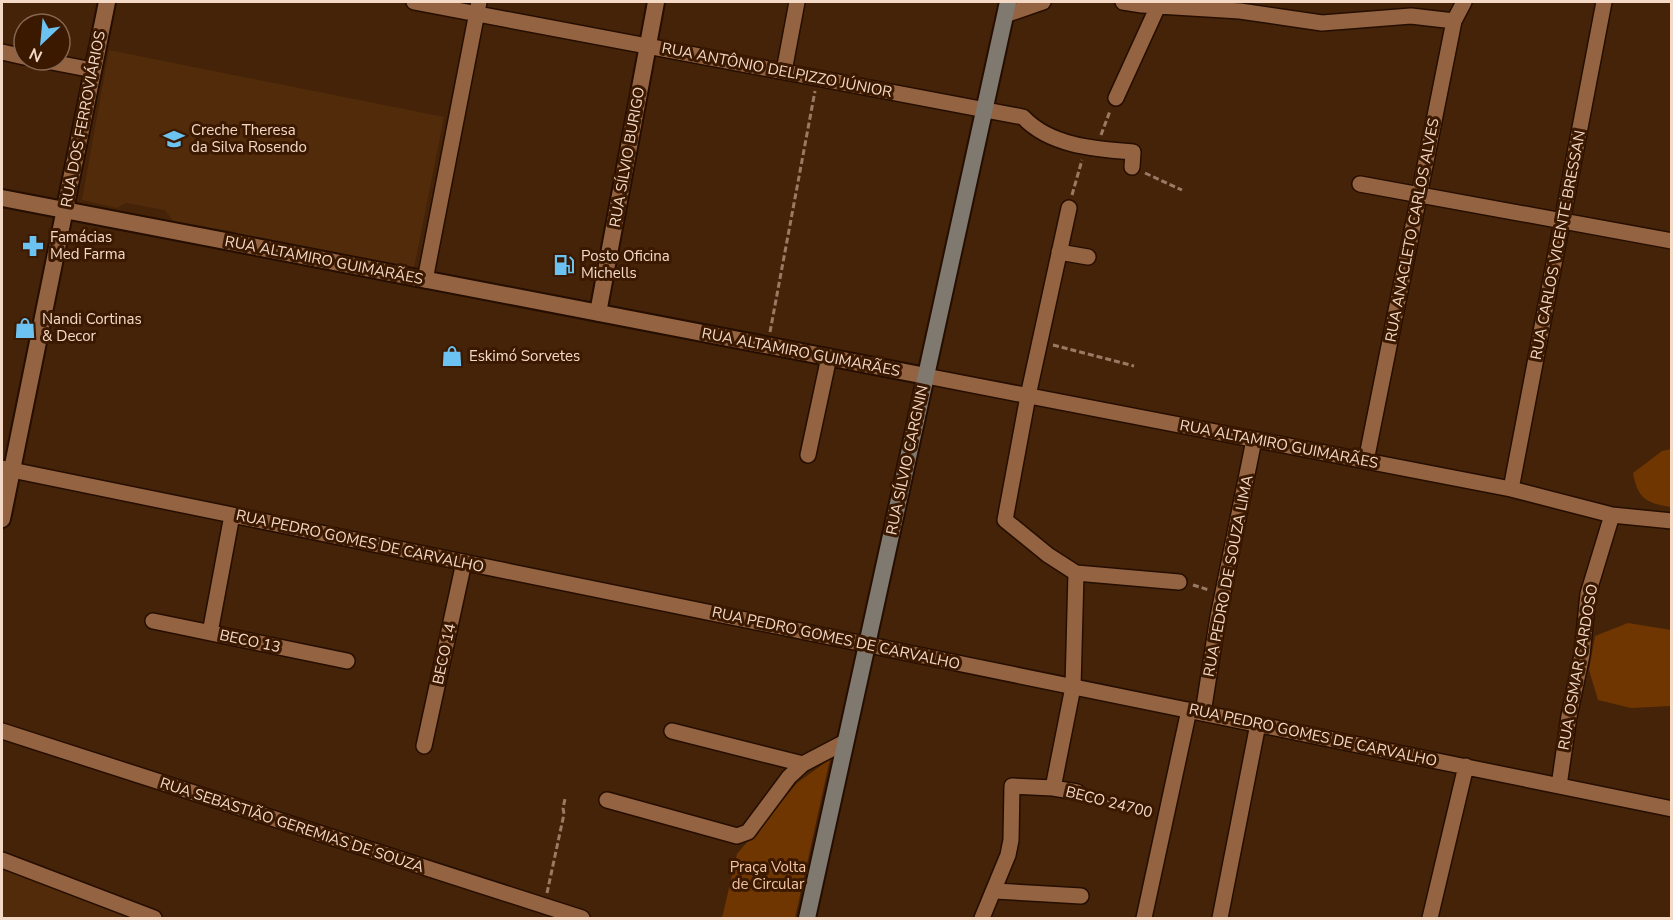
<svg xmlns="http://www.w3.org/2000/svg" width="1673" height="920" viewBox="0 0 1673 920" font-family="'Nunito Sans',sans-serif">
<rect width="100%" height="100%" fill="#452308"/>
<path fill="#522b0b" d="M109 50 444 117 414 268 236 235V232L173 221 165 210 126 203 117 208 82 200Z
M2 869 131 918H2Z"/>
<path fill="#6f3602" d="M1671 449V507C1646 503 1638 499 1633 473L1662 451Z
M1628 623 1671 630V706L1631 708 1598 700 1589 670 1595 636Z
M830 759 795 918H722L737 854 797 783Z"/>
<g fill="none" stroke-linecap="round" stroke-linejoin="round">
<defs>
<path id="minor" d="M414 2 1023 117C1050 146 1095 149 1133 152L1132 167
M1123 2 1142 5 1240 11 1322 23 1411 16 1454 21
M1005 15 1043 2
M2 52 24 57
M41 60 93 70
M784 71 797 2
M1116 98 1158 6
M1360 184 1672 241
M1069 208 1028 396 1005 520 1048 555 1076 573 1179 582
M1059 252 1088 257
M425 280 479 2
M926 376 1511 489 1612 515 1672 521
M808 455 829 357
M1366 461 1454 21 1464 2
M2 468 1672 809
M1511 489 1604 2
M153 621 347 661
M210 633 232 515
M1203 713 1218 617 1254 440
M2 731 582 918
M672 731 803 764
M424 746 464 562
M1559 786 1569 716 1582 655 1588 594 1612 515
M1053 788 1077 792
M607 800 737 836 748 832 789 777 803 764 845 742
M2 860 154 918
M995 891 1081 896
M982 918 1008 855 1011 840 1012 786 1053 788 1073 687 1076 573
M1144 918 1189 710
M1220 918 1258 724
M1430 918 1466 766"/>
<path id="tertiary" d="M2 198 926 376
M598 313 656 2
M2 519 107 2"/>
<path id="secondary" d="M807 918 1008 2"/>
</defs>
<use href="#minor" stroke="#250e00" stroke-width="18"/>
<use href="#tertiary" stroke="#250e00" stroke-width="20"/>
<use href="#secondary" stroke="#250e00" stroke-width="20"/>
<path stroke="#997a64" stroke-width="3" stroke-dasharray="6 3" stroke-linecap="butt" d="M1101 135 1110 111
M1145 173 1182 190
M1072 195 1082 160
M770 332 815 91
M1053 345 1134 366
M1193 585 1209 590
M1090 796 1154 812
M547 893 564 814 563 808 565 799"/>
<use href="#minor" stroke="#946341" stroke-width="15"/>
<use href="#tertiary" stroke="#946341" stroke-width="16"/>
<use href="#secondary" stroke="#7f7970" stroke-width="16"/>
</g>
<defs>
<symbol id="school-bare" viewBox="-9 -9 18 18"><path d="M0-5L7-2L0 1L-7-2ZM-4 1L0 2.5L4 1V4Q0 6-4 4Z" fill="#6cc3f2" stroke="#3a1900" stroke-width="2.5" paint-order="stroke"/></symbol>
<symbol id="pharmacy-bare" viewBox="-9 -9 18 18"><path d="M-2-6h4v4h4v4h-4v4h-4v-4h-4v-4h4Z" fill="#6cc3f2" stroke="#3a1900" stroke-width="2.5" paint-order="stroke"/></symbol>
<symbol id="fuel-bare" viewBox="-9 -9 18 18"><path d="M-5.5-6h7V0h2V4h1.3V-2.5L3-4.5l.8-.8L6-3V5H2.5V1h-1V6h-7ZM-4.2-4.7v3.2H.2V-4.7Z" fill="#6cc3f2" stroke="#3a1900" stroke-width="2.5" paint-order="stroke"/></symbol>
<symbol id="shop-bare" viewBox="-9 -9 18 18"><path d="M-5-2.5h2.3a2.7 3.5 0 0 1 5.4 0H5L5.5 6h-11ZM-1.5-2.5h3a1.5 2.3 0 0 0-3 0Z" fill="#6cc3f2" stroke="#3a1900" stroke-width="2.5" paint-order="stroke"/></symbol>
</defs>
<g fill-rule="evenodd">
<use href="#school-bare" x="159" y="124" width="30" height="30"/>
<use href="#pharmacy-bare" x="18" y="231" width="30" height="30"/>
<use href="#fuel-bare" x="549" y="250" width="30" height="30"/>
<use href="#shop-bare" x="10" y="313" width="30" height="30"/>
<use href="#shop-bare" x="437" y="341" width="30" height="30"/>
</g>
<g text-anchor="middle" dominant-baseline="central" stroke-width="6" stroke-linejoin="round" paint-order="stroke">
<g font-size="15" fill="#f5d9c7" stroke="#3a1900">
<text transform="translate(777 70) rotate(11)">RUA ANTÔNIO DELPIZZO JÚNIOR</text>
<text transform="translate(83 119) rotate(-79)">RUA DOS FERROVIÁRIOS</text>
<text transform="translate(627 157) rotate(-80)">RUA SÍLVIO BURIGO</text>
<text transform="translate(1412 230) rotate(-79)">RUA ANACLETO CARLOS ALVES</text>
<text transform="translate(1558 245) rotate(-79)">RUA CARLOS VICENTE BRESSAN</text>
<text transform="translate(324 260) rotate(11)">RUA ALTAMIRO GUIMARÃES</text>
<text transform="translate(801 352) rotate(11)">RUA ALTAMIRO GUIMARÃES</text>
<text transform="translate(1279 444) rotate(11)">RUA ALTAMIRO GUIMARÃES</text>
<text transform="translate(907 460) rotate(-78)">RUA SÍLVIO CARGNIN</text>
<text transform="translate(360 541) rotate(12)">RUA PEDRO GOMES DE CARVALHO</text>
<text transform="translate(1228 576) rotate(-79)">RUA PEDRO DE SOUZA LIMA</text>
<text transform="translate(836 638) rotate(12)">RUA PEDRO GOMES DE CARVALHO</text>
<text transform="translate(250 641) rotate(12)">BECO 13</text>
<text transform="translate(444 654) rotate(-78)">BECO 14</text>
<text transform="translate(1578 667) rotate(-80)">RUA OSMAR CARDOSO</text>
<text transform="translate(1313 735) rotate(12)">RUA PEDRO GOMES DE CARVALHO</text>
<text transform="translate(1109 802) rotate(14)">BECO 24700</text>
<text transform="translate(292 825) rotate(18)">RUA SEBASTIÃO GEREMIAS DE SOUZA</text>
</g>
<g font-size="15" fill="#f5d9c7" stroke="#3a1900" text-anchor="start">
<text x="191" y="130">Creche Theresa<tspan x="191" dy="17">da Silva Rosendo</tspan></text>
<text x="50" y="237">Famácias<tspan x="50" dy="17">Med Farma</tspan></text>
<text x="581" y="256">Posto Oficina<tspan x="581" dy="17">Michells</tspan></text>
<text x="42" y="319">Nandi Cortinas<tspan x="42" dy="17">&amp; Decor</tspan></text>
<text x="469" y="356">Eskimó Sorvetes</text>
</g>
<g font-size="15" fill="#f3c3a4" stroke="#3a1900">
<text x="768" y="867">Praça Volta<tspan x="768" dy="17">de Circular</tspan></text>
</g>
</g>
<rect width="1673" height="920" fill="none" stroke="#f5d9c7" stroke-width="6"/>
<g transform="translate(42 42) rotate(206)"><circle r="28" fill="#3a1900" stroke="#856650" stroke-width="1.5"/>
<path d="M0-4.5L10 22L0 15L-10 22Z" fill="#6cc3f2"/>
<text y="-9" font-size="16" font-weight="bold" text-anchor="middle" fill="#f5d9c7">N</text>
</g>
</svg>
